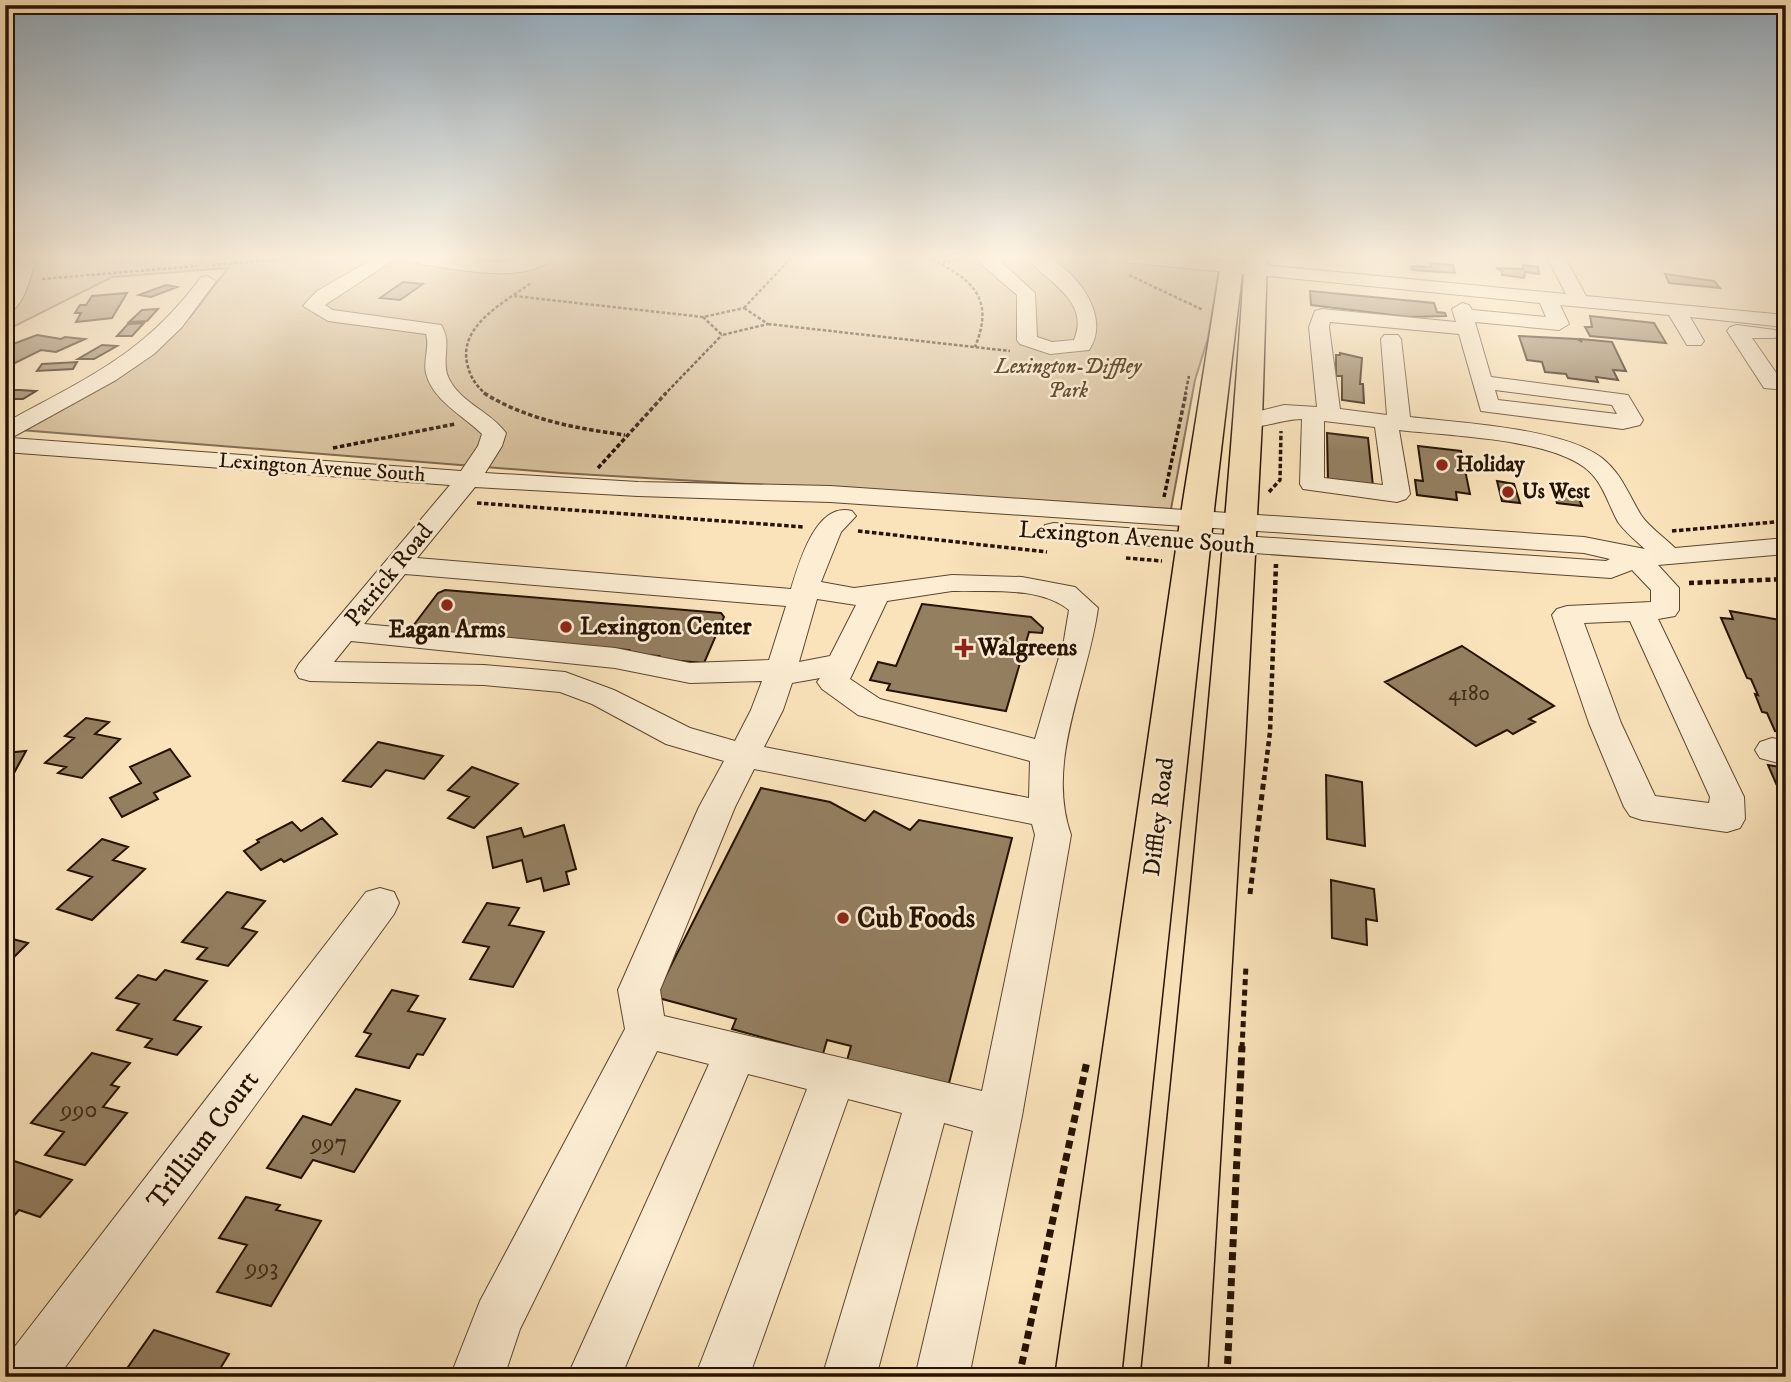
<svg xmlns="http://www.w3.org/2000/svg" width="1791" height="1382" viewBox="0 0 1791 1382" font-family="'IM FELL DW Pica',serif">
<rect width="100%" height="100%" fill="#fae3bb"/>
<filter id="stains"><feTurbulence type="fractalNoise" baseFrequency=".00286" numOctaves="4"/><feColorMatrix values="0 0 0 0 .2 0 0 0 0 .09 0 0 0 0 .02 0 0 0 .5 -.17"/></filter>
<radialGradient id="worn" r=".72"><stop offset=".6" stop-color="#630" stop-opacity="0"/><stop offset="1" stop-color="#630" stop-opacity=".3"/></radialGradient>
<path fill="#d6bf9b" stroke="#7e684e" stroke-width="2" d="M5 257H1221L1208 338 1195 380 1171 509 561 473 20 430 146 354 190 317 228 268 112 277 5 331Z"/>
<path fill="#947f61" stroke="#261200" stroke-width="2" d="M1430 263 1453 265 1455 273 1412 270 1411 266 1431 267Z
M1523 265 1538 267 1539 274 1525 272 1524 278 1502 275V271L1496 268 1523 269Z
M1665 274 1714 281 1720 288 1669 283Z
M403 282 423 284 400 300 380 298Z
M166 285 177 287 151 297 139 295Z
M1310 291 1434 303 1437 312 1445 313 1446 316 1409 317 1311 305Z
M127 293 112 318 76 322 81 313H75L80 305H86L92 296Z
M158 309 147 321 129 322 142 310Z
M1590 316 1654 323 1666 343 1590 336 1585 327H1592Z
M144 323 132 336H117L128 324Z
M37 335 61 339 65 337 85 339 56 352 41 350 5 368V347Z
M1519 336 1577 339 1582 342 1580 339 1612 342 1626 371 1613 370 1618 380 1596 377 1598 382 1568 378 1566 374 1545 372 1542 362 1527 360Z
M102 345 117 346 94 359H78Z
M1340 353 1362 358 1360 384H1363L1364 403 1342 400V376H1336V355H1340Z
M77 362 73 369 37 371 42 364Z
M5 390H20L36 391 23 399H6Z
M1327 433 1368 438 1373 486 1328 481Z
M1418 446 1461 451 1470 494 1456 492 1457 500 1417 495 1415 480 1423 481Z
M1497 481 1514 484 1520 503 1502 501Z
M1552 489 1576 492 1582 506 1557 503Z
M445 590 721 613 724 617 704 663 657 659 659 656 627 653 629 650 415 630 413 626 438 593Z
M922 604 1031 617 1043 628 1042 633 1029 632 1006 711 887 690 890 684 870 680 878 662 896 666Z
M1730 611 1786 621V733L1775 731 1767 713 1762 712 1755 694 1758 695 1751 679 1747 678 1721 618 1733 619Z
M1462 646 1554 706 1529 719 1535 722 1513 734 1507 730 1476 746 1385 682Z
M86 718 109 722 95 734 120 739 82 778 58 773 66 767 45 763 74 738 65 736Z
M378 742 443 756 424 779 386 770 371 787 343 781Z
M170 749 190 776 154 793 158 799 122 817 110 798 141 783 130 767Z
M26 751 14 773 5 774V753Z
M1768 765 1786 768V804H1785Z
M472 767 518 784 474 828 448 818 469 797 448 790Z
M1326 775 1362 782 1365 846 1327 839Z
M761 788 830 802 865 821 874 811 910 830 919 820 1012 838 948 1087 846 1064 851 1046 827 1040 823 1054 732 1029 736 1019 655 997Z
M322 818 337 834 284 862 281 859 261 870 244 851 259 842 257 840 292 822 301 831Z
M564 825 576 869 566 872 569 884 544 891 541 878 527 882 522 860 493 868 487 837 521 828 524 837Z
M102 839 128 847 113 860 145 869 92 920 57 909 92 877 68 870Z
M1331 880 1374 889 1377 921 1366 919 1367 945 1332 938Z
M227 892 265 901 242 928 257 932 228 966 197 959 207 948 182 942Z
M487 903 519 908 509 925 544 932 513 987 470 979 489 947 463 942Z
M5 937 28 943 5 966Z
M165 970 207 981 174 1020 201 1027 177 1055 145 1047 152 1039 117 1030 139 1004 116 998 138 975 156 980Z
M392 990 418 996 408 1011 445 1019 423 1055 417 1054 409 1068 356 1056 371 1034 364 1032Z
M92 1053 130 1063 111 1085 119 1087 103 1107 127 1113 85 1165 45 1155 64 1132 31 1123Z
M356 1089 400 1101 354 1172 313 1160 301 1178 267 1168 303 1116 331 1125Z
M5 1158 72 1180 40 1217 19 1210 5 1226Z
M246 1197 280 1205 276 1210 321 1221 271 1306 217 1292 247 1245 219 1238Z
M154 1330 229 1354 215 1377H121Z"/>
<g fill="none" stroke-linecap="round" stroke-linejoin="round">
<defs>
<path id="minor" d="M5 257 26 258 35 263C29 280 24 309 5 314V292L15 267 5 266Z
M376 257H398L325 305 333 310 441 325C453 343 440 361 449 379 461 403 491 412 506 433L502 446 485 473 638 482 830 486 1584 537 1645 549C1636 541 1625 532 1618 522 1607 502 1603 481 1584 467 1544 438 1449 436 1399 430L1410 494 1406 499 1397 502 1303 489 1300 484 1302 419C1282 419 1259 430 1240 426L1237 421 1240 416 1284 405 1317 407 1309 327 1315 311 1322 309 1456 322 1452 309 1462 303 1469 305 1472 310 1546 317 1540 303 1125 262 1116 257H1180L1566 294 1547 257H1565L1586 296 1786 315V327L1690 317 1704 341 1701 345H1687L1669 315 1560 305 1569 324 1559 330 1475 322 1491 377 1628 395 1643 420 1640 425 1623 429 1481 411 1459 334 1330 322 1329 327 1340 409 1387 415 1381 339 1384 335H1398L1401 339 1410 417C1460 423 1563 428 1602 458 1622 474 1628 494 1641 515 1649 527 1665 538 1675 548L1786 538V554L1658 565 1679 588V610L1675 616 1658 619 1744 797 1745 819 1740 828 1727 832 1642 820 1630 816 1624 807 1589 723 1552 615 1557 609 1567 606 1651 602V590L1632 570 1611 578 1054 539 1045 537 1041 531 1045 525 1054 523 1606 561 1610 559 1584 553 830 502 638 496 475 487 417 558 791 589C799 563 816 501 852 511L856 516 841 532 821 582 854 588 952 575 1022 577 1075 587 1098 608C1088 682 1045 761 1071 835L1022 1116 969 1377H915L973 1131 944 1123 876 1377H822L902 1113 848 1099 749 1377H695L807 1089 748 1074 621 1377H567L709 1064 657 1051 520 1329 504 1377H450L480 1301 625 1029 618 990 699 807 724 761 666 744 592 704 560 692 484 685 310 681 299 678 295 671 299 664 450 485 5 452V423C86 378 144 355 201 277L207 276 216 281 182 327 154 354 116 380 11 438 461 471 478 446 482 434C464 416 432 400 426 373 423 360 430 347 426 334L328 321 303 306 317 291ZM1495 390 1612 405 1617 414 1498 400ZM1324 421 1375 427 1383 485 1324 478ZM405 574 786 606 769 660 690 663 615 648 364 624ZM952 591C990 592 1039 586 1069 610L1064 640 1035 739 880 699 850 679 887 601ZM817 599 856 605 830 656 799 662ZM1630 621 1710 797 1709 803 1655 796 1621 723 1584 623ZM351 641 615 668 690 683 762 681 751 710 735 741 690 728 614 690 565 672 484 665 334 662ZM820 678 817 682 822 689 858 715 1030 761 1029 798 764 747 783 710 792 683ZM754 769 1032 824 1035 835 982 1091 664 1016 660 990 735 807Z
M401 257H447L499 262 553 257C528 287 444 267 410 262Z
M980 257H1010L1001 262 1035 293 1037 337 1052 342 1074 340C1091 300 1046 282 1026 257 1033 257 1042 256 1048 258 1079 273 1111 318 1089 350L1050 354 1020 344 1017 340V295L981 264 978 260Z
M1737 325 1775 330 1778 334 1775 338H1752L1779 377 1786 378V390L1764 388 1727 331 1730 327Z
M1772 738 1786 741V765L1760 758 1755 750 1760 742Z
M380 888 394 892 399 903 394 914 58 1377H5L6 1358 366 892Z"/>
<path id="major" d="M1222 257H1244L1215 501 1121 1377H1055L1183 501Z
M1245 257H1267L1262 421 1245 745 1207 1377H1141C1179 1004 1220 631 1245 257Z"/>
</defs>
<use href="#minor" stroke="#5b462f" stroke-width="2"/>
<use href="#major" stroke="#261200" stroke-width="3"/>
<path stroke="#261200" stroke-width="2.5" stroke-dasharray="3.5 2" stroke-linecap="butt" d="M337 257 350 259
M927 257C970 278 996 296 975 347
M1089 257 1107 261
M942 263 968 258
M212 265 313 257
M1129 275 1203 310
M42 279 197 266
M514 296 703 317
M744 308 768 324 722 335 703 317Z
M744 308 792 257
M768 324 1010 351
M487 395C476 386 470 377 467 363 459 325 505 302 531 283
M664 395 722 335
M1185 395 1189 376"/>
<path stroke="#261200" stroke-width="3.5" stroke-dasharray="4.5 2.5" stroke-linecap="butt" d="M484 393C527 420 575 428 625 435
M333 448 455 424
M598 468 666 393
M1269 492 1280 480 1281 431
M1164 497 1186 393
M477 503 804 527
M858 531 1047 552
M1672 531 1786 521
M1126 558 1162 561"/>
<path stroke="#261200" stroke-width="4.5" stroke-dasharray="5 3.5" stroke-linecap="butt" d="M1689 583 1786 579
M1264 780 1270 732 1276 564"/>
<path stroke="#261200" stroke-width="5" stroke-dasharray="6 4.5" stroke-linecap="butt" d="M1250 894 1264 778
M1242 1048 1246 965"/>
<path stroke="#261200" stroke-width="7" stroke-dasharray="8 5" stroke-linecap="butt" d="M1019 1377 1087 1061
M1227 1377 1242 1046"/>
<use href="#minor" fill="#fcedd3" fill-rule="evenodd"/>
<use href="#major" fill="#fae3bb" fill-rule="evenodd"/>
</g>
<linearGradient id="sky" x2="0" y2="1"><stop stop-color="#92aabc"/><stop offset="0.57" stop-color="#fdf2e0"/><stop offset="1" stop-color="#fdf2e0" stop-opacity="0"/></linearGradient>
<rect width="1791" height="451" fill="url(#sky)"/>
<g fill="#8f2418" stroke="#fcedd3" stroke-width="2.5">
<circle cx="1442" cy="465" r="7"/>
<circle cx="1508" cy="492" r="7"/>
<circle cx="447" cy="605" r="7"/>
<circle cx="566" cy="627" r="7"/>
<path d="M960.5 637.5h7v7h7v7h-7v7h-7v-7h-7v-7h7z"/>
<circle cx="843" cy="918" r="7"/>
</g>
<g text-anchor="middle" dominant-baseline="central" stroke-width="5" stroke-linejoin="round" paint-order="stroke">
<g font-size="21" font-style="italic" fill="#644f36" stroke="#fcedd3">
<text x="1068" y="367">Lexington-Diffley<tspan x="1068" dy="24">Park</tspan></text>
</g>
<g font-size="21" font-weight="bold" fill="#261200" stroke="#fcedd3" text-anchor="start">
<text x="1456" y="465">Holiday</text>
<text x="1522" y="492">Us West</text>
</g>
<g font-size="21" fill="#261200" stroke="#fcedd3">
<text transform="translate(322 468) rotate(4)">Lexington Avenue South</text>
</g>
<g font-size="21" fill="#422d18">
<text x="1469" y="694">4180</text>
</g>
<g font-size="24" fill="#261200" stroke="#fcedd3">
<text transform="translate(1137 538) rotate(4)">Lexington Avenue South</text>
<text transform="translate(389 575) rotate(-51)">Patrick Road</text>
<text transform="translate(1159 817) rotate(-83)">Diffley Road</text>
</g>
<g font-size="24" font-weight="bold" fill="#261200" stroke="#fcedd3" text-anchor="start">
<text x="580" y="627">Lexington Center</text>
<text x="447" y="630" text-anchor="middle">Eagan Arms</text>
<text x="978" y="648">Walgreens</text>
</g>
<g font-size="24" fill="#422d18">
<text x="79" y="1110">990</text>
<text x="329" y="1143">997</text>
<text x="262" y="1268">993</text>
</g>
<g font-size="28" font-weight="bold" fill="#261200" stroke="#fcedd3" text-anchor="start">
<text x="857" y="918">Cub Foods</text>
</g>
<g font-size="28" fill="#261200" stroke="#fcedd3">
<text transform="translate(203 1140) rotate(-53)">Trillium Court</text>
</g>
</g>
<rect width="1791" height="1382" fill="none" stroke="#fae3bb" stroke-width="28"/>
<rect x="7" y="7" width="1777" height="1368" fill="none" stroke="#261200" stroke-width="3.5"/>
<rect x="14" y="14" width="1763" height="1354" fill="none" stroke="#261200" stroke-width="2"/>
<rect width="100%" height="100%" filter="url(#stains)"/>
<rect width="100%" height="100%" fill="url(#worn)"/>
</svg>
